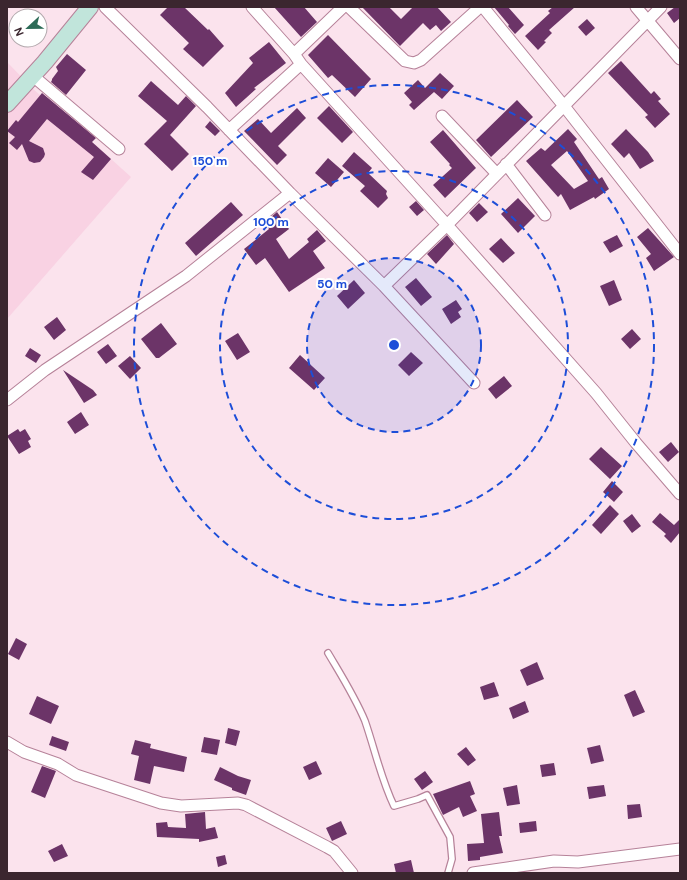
<svg xmlns="http://www.w3.org/2000/svg" width="687" height="880" viewBox="0 0 687 880" font-family="'DM Sans',sans-serif">
<rect width="100%" height="100%" fill="#fbe3ed"/>
<path fill="#f9d2e3" d="M7 62 32 88 131 177 7 319Z"/>
<path fill="#6c3468" fill-rule="evenodd" d="M168 7H184L208 30 209 29 224 46 203 67 183 49 189 43 160 15Z
M274 7H304L317 22 301 37Z
M362 7H389L401 19 413 7H437L451 22 441 31 436 25 430 30 423 23 400 46Z
M494 7H508L524 25 515 34 508 26 509 25Z
M553 7H575L549 30 552 33 544 41 546 42 538 50 525 36 550 13 548 11Z
M675 7H680V18L674 23 667 13Z
M587 19 595 28 586 36 578 27Z
M328 35 371 79 355 97 332 75 328 78 308 55Z
M269 42 286 63 254 88 256 89 236 107 225 93 253 63 249 58Z
M67 54 86 70 66 95 51 82 52 80V79L58 71 56 67Z
M621 61 651 94 654 91 661 99 658 101 670 114 655 128 645 117 648 115 608 73Z
M440 73 454 86 442 99 434 92 414 110 409 105 412 102 404 93 418 80 425 88Z
M151 81 178 105 186 96 196 106 170 135 189 154 172 171 144 144 167 121 138 96Z
M42 93 96 138 92 142 111 159 93 180 81 172 94 157 47 119 29 141 43 148 45 154 44 157 40 162 34 163 29 161 22 144 17 150 9 143 15 137 7 131 16 120 18 122Z
M517 100 533 117 491 157 476 140Z
M329 106 353 132 342 143 317 118Z
M297 108 306 118 278 146 287 155 277 165 244 131 258 119 271 133Z
M210 121 220 131 215 136 205 127Z
M568 129 577 139 574 142 599 179 602 177 609 189 595 199 594 197 570 210 561 194 558 197 526 161 541 148 545 151ZM567 151 588 181 574 189 551 165Z
M626 129 648 152 654 161 640 169 629 153 624 158 611 144Z
M443 130 476 168 445 198 433 185 452 168 449 165 450 164 430 142Z
M354 152 372 168 368 173 387 191 386 194 388 198 378 208 360 191 365 186 342 166Z
M328 158 344 172 331 187 315 173Z
M518 198 535 216 518 233 501 214Z
M416 201 424 210 417 216 409 207Z
M231 202 243 215 196 256 185 243Z
M479 203 488 212 477 222 469 213Z
M277 212 289 229 276 239 289 259 309 242 307 239 317 230 326 241 313 251 325 268 289 292 265 258 256 265 244 249 269 229 265 222Z
M648 228 674 257 654 271 646 258 651 254 637 237Z
M447 235 454 244 436 264 427 254Z
M617 235 623 246 610 253 603 242Z
M501 238 515 253 503 263 489 249Z
M416 278 432 297 421 306 405 287Z
M354 280 365 293 348 309 337 296Z
M614 280 622 300 609 306 600 286Z
M456 300 462 309 458 312 461 317 451 324 442 309Z
M57 317 66 330 54 340 44 327Z
M161 323 177 344 159 358H156L141 339Z
M632 329 641 339 630 349 621 339Z
M238 333 250 352 237 360 225 341Z
M108 344 117 356 106 364 97 352Z
M30 348 41 355 36 363 25 356Z
M411 352 423 363 409 376 398 365Z
M300 355 325 378 314 390 289 368Z
M130 356 141 368 130 379 118 366Z
M63 370 93 390 97 395 84 403Z
M504 376 512 386 496 399 488 389Z
M81 412 89 425 75 434 67 422Z
M18 429 20 432 25 429 31 439 28 441 31 447 19 454 7 436Z
M671 442 679 452 668 462 659 452Z
M601 447 622 466 610 479 589 459Z
M612 481 623 492 614 502 603 492Z
M610 505 619 514 601 534 592 525Z
M660 513 674 525 680 519V532L671 543 664 536 666 534 652 522Z
M632 514 641 526 632 533 623 521Z
M16 638 27 644 19 660 8 654Z
M537 662 544 679 527 686 520 670Z
M494 682 499 696 484 700 480 687Z
M635 690 645 712 633 717 624 695Z
M37 696 59 706 51 724 29 714Z
M525 701 529 712 513 719 509 708Z
M228 728 240 731 236 746 225 743Z
M52 736 69 742 66 751 49 745Z
M204 737 220 740 217 755 201 752Z
M135 740 151 744 150 748 187 757 184 772 154 766 150 784 134 780 139 756 131 754Z
M600 745 604 761 591 764 587 748Z
M466 747 476 760 468 766 457 754Z
M316 761 322 774 309 780 303 767Z
M554 763 556 775 542 777 540 765Z
M42 766 56 771 45 798 31 792Z
M220 767 238 776 251 780 246 795 232 790V788L214 780Z
M425 771 433 782 422 790 414 779Z
M470 781 475 794 470 796 477 811 463 817 459 807 443 815 433 794Z
M517 785 520 804 507 806 503 788Z
M604 785 606 796 589 799 587 787Z
M640 804 642 817 628 819 627 805Z
M205 812 206 829 215 827 218 838 199 842V839L157 837 156 823 167 822 168 827 186 828 185 814Z
M499 812 502 836H499L503 853 480 857V860L468 861 467 844 484 843 481 814Z
M341 821 347 834 332 841 326 828Z
M536 821 537 831 520 833 519 823Z
M62 844 68 856 54 862 48 851Z
M225 855 227 864 218 867 216 857Z
M411 860 414 873H396L394 864Z"/>
<g fill="none" stroke-linecap="round" stroke-linejoin="round">
<defs>
<path id="lane" d="M328 653C341 675 355 697 365 721 375 750 381 779 394 806L418 799 427 795 450 837 452 859 448 873"/>
<path id="street" d="M105 7 207 107 290 193 384 286 474 383
M252 7 294 54 301 64 447 225 596 393 636 443 680 494
M349 7 405 61 414 63 421 60 480 7
M483 7 564 106 680 254
M636 7 680 59
M294 54 343 7
M33 76 119 149
M442 116 497 174
M229 130 301 64
M506 164 545 215
M384 286 447 225 661 7
M7 400 45 370 186 276 290 193
M7 742 24 752 58 764 76 775 161 803 181 806 238 803 246 805 327 847 334 851 352 873
M473 873 554 861 578 862 680 849"/>
<path id="secondary" d="M7 104 45 62 90 7"/>
</defs>
<use href="#lane" stroke="#b68299" stroke-width="8"/>
<use href="#street" stroke="#b68299" stroke-width="13"/>
<use href="#secondary" stroke="#b68299" stroke-width="18"/>
<use href="#lane" stroke="#fff" stroke-width="5.5"/>
<use href="#street" stroke="#fff" stroke-width="11"/>
<use href="#secondary" stroke="#c1e5db" stroke-width="16"/>
</g>
<circle cx="394" cy="345" r="87" fill="#1d4ed8" fill-opacity=".12"/>
<g fill="none" stroke="#1d4ed8" stroke-width="2" stroke-dasharray="7 5">
<circle cx="394" cy="345" r="87"/>
<circle cx="394" cy="345" r="174"/>
<circle cx="394" cy="345" r="260"/>
</g>
<circle cx="394" cy="345" r="6" fill="#1d4ed8" stroke="#fff" stroke-width="2"/>
<g font-size="12" text-anchor="middle" font-weight="bold" fill="#1d4ed8" stroke="#fff" stroke-width="4" stroke-linejoin="round" paint-order="stroke">
<text x="210" y="165">150 m</text>
<text x="271" y="226">100 m</text>
<text x="332" y="288">50 m</text>
</g>
<rect width="687" height="880" fill="none" stroke="#3b262f" stroke-width="16"/>
<g transform="translate(28 28) rotate(248)"><circle r="19" fill="#ffffff" stroke="#b1a8ac"/>
<path d="M0-3L7 15L0 10L-7 15Z" fill="#2c6b57"/>
<text y="-6" font-size="11" font-weight="bold" text-anchor="middle" fill="#3b262f">N</text>
</g>
</svg>
